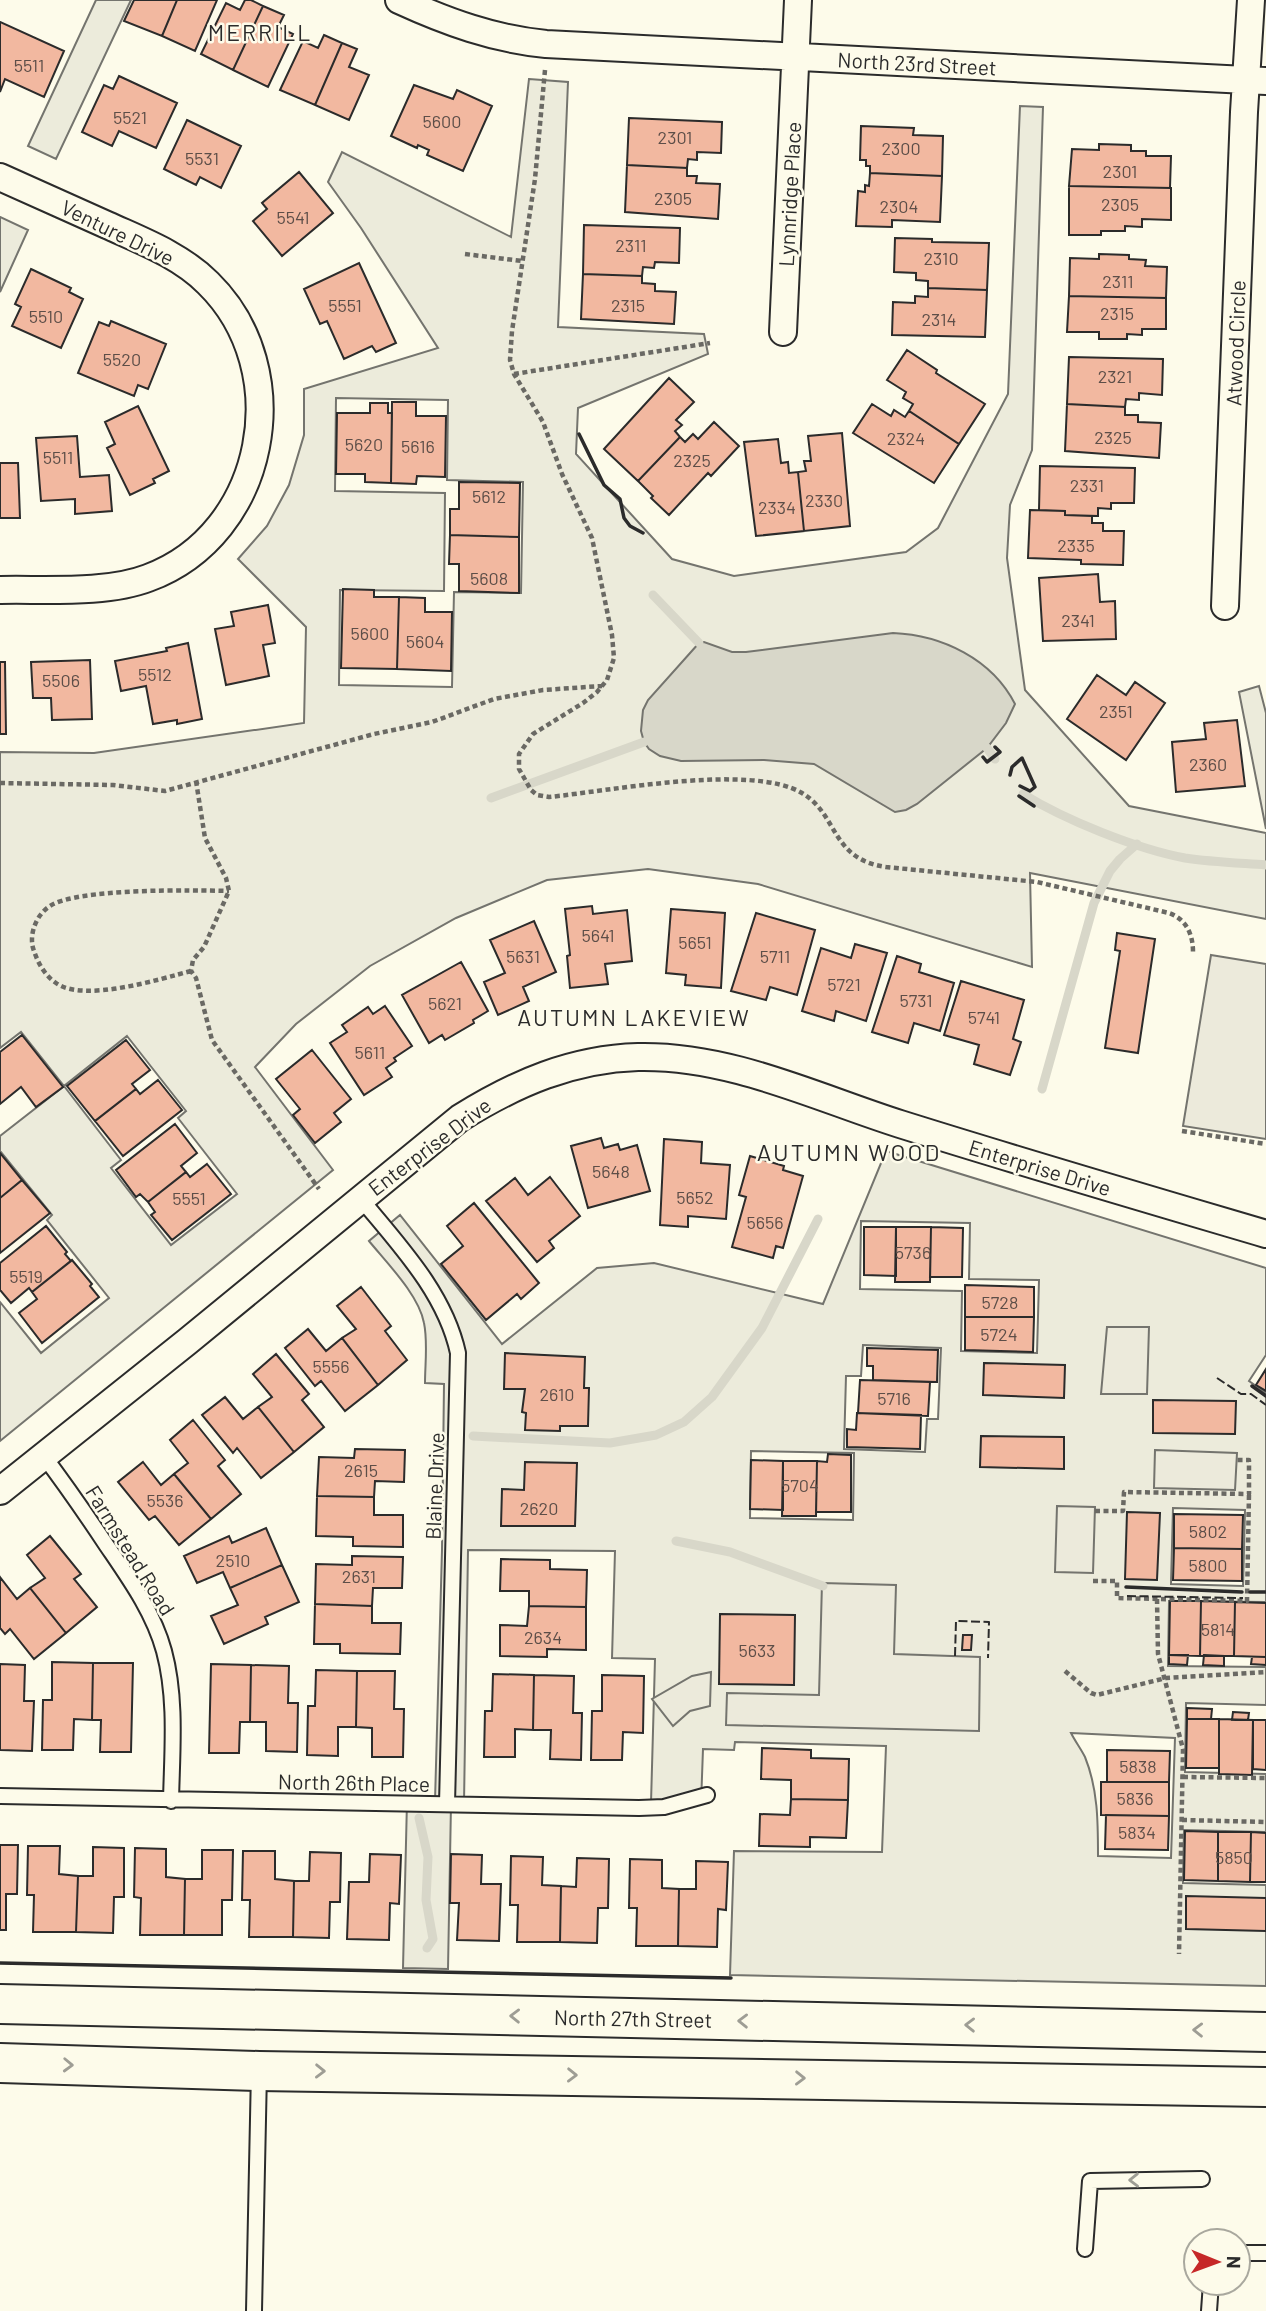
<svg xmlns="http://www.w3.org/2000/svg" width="1266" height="2311" viewBox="0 0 1266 2311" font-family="Barlow,sans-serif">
<rect width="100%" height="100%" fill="#fdfbea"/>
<path fill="#ecebdb" stroke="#74746e" stroke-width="2" fill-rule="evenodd" d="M96 0H131L56 159 28 146Z
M529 79 568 82 558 327 704 334 708 354 578 408 576 454 672 559 734 576 906 552 938 528 1008 394 1020 106 1043 107 1032 450 1010 505 1007 558 1025 690 1129 806 1266 833V919L1030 873 1032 967 758 884 648 869 547 880 456 918 370 966 296 1024 255 1067 333 1170 0 1441V1302L41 1353 109 1298 47 1220 52 1215 0 1151V1136L64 1086 21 1032 0 1048V752L94 753 304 723 306 627 238 559 267 526 289 485 304 435V389L438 348 361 228 328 182 342 152 511 237ZM336 398 448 400 447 480 523 482 521 593 454 592 452 687 339 685 340 590 444 591 445 493 335 491ZM127 1036 186 1111 178 1118 237 1194 171 1245 111 1168 121 1160 64 1086Z
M0 217 28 230 0 292Z
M1259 686 1266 713V829L1239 692Z
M886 1151 1266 1268V1355L1249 1381 1266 1393V1602L1169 1601 1168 1666 1266 1667V1705L1186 1703 1185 1772 1266 1774V1832L1184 1830 1183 1883 1266 1885V1986L730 1975 734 1851 882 1852 886 1746 735 1742 734 1750 703 1749 701 1804 651 1803 655 1659 612 1658 615 1551 468 1550 464 1803 451 1804 448 1969 403 1968 407 1801H435L442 1550 444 1384 425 1383C425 1364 428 1342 424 1323 419 1295 386 1262 369 1241L400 1215 502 1344 597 1268 654 1263 823 1304ZM861 1221 970 1223 969 1279 1039 1280 1037 1353 961 1351 962 1291 860 1289ZM863 1345 941 1348 938 1419H927L925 1452 844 1449 846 1376H861ZM751 1451 854 1453 853 1520 750 1518ZM1173 1508 1245 1510 1243 1586 1171 1584ZM1071 1733 1175 1738 1171 1858 1098 1856C1098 1822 1098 1789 1085 1757 1081 1749 1075 1741 1071 1733Z"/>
<path fill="#eceadb" stroke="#74746e" stroke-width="2" d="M1211 955 1266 964V1139L1183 1126Z
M1107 1327H1149L1147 1394H1101Z
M1155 1450 1237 1453 1235 1490 1154 1488Z
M1057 1506 1095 1507 1093 1573 1055 1572Z
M822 1583 896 1585 894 1654 980 1657 979 1731 726 1725 727 1693 819 1695Z
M711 1672 710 1706 690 1711 673 1726 652 1699 692 1676Z"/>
<path fill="#d8d7c9" stroke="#74746e" stroke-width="2" d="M893 633C942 635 992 659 1015 704L1006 723 987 748 917 804 906 810 895 812 814 764 764 760 681 761 660 756 649 749 644 742 641 731 643 710 648 700 699 643 704 642 732 652H746Z"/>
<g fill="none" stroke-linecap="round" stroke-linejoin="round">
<path stroke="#d8d7c9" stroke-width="9" d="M653 595 699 643
M987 748 995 759
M1023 794C1065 820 1137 849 1185 858 1211 862 1239 863 1266 865
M491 798 644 742
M1042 1089 1094 903 1110 871 1120 859 1137 844
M473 1436 610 1443 656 1435 684 1422 712 1397 762 1328 818 1219
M676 1541 730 1552 823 1586
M419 1818 428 1857 426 1900 433 1939 427 1948"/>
</g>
<path fill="#f2b8a0" stroke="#2b2b2b" stroke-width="2" d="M134 0H177L162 36 124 21Z
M177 0H217L195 51 162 36Z
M245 0H251L263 6 233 70 201 54 226 3 240 10Z
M263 6 284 15 278 27 293 34 268 87 233 70Z
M0 22 64 51 44 97 5 79 0 92Z
M324 35 342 43 315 105 280 90 303 41 318 48Z
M342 43 357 49 349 67 369 75 349 120 315 105Z
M119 76 177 103 156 148 119 131 112 146 82 132 104 85 113 89Z
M414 85 453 99 457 90 492 106 463 171 427 155 429 150 418 145 417 148 391 136Z
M629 118 722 122 721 153 697 152V160L688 159 687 168 627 165Z
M187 120 241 146 221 188 200 177 196 185 164 169Z
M861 126 914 128 913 135 943 136 942 176 870 173V166H866V160H860Z
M1099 144 1131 145V151H1146V156H1171L1170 188 1069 186 1072 149 1099 150Z
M627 165 687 168V176H697L696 183 720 184 718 219 625 212Z
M299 172 333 213 282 256 253 221 267 209 262 203Z
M870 173 942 176 940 222 892 220V227L856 226 858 191 865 192V185L869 186Z
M1069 186 1171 188V220L1142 219V227L1125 226V231H1101V235H1069Z
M584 225 680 228 679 263 655 262 654 268 643 267 642 276 583 274Z
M895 238 932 239V242L989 243 987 290 928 288V281L916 280V273L894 272Z
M1099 254 1129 255V259L1146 260 1145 266 1167 267 1166 298 1069 296 1070 258 1099 259Z
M359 263 396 343 376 352 372 346 344 359 327 321 320 324 304 289Z
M31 269 71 288 69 292 83 299 61 348 12 326 21 307 15 304Z
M583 274 642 276V283L655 284V291L676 292 674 324 581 319Z
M928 288 987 290 985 337 892 335 893 302 915 303V296L928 297Z
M1069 296 1166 298V329H1142V335L1127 334V339H1099V332H1067Z
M111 321 166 344 148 389 138 385 134 396 78 373 99 322 109 326Z
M907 350 937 370 936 373 985 404 959 444 909 411 913 404 903 398 906 392 887 380Z
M1069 357 1163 359 1162 395 1139 393V400L1126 399 1125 407 1067 404Z
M669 378 694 402 676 420 682 425 675 431 680 437 638 481 604 449Z
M392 402H416V416H446L445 477 417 476 416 484 391 483Z
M370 403H388V413H392L391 483 365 482V474H336L337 413H370Z
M872 404 891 416 894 410 905 417 909 411 959 444 934 483 853 433Z
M1067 404 1125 407V415H1138V422L1161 423 1159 458 1065 451Z
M138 406 169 471 153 479 155 483 130 495 107 448 115 444 105 422Z
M714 422 739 446 711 476 708 473 669 515 651 498 653 496 638 481 680 437 685 442 693 434 698 439Z
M842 433 850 526 804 531 798 472 806 471 804 461H811L808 436Z
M77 436 80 477 109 475 112 511 75 514V499L41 501 36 438Z
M778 439 781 463 788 462 789 473 798 472 804 531 756 536 744 442Z
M0 463H18L20 518H0Z
M1040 466 1135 468 1134 503H1111V509L1098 508V516L1065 515V511L1039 510Z
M459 482 520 483 519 537 450 535V509H459Z
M1030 510 1065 511V515L1092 516V523H1103V531H1124L1123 565 1081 564V560L1028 558Z
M450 535 519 537V593L459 591V564H449Z
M1098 574 1100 602 1115 601 1116 639 1043 641 1039 578Z
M343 589 374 590V597H399L397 669 341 668Z
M399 597 425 598V612H452L451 671 397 669Z
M268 605 275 643 263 645 269 676 226 685 215 629 234 626 231 612Z
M188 643 202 719 177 724V720L153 724 146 686 121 691 115 661 167 651 166 648Z
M90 660 92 719 52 720 51 698H33L31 662Z
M0 662H5L6 734H0Z
M1097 675 1126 695 1135 682 1165 703 1126 760 1067 719Z
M1237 720 1245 786 1176 792 1172 742 1206 739 1204 723Z
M592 906 593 914 627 910 632 961 605 964 608 984 570 988 567 956 570 955 565 909Z
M671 909 725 913 721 988 685 985 686 975 666 973Z
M756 913 815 930 797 995 770 987 766 1000 731 991Z
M534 921 556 972 523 987 529 1001 498 1015 484 982 505 973 490 940Z
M1117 933 1155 939 1138 1053 1105 1048 1120 951 1115 950Z
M855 944 887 953 866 1021 836 1011 834 1021 802 1011 821 948 851 958Z
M897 956 921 964 919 972 954 983 940 1031 914 1023 908 1043 872 1032Z
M461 962 488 1011 473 1020 474 1023 445 1040 442 1035 429 1043 402 995Z
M961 981 1024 1000 1013 1039 1021 1042 1010 1075 974 1064 979 1045 944 1035Z
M385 1006 412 1046 394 1058 396 1061 386 1068 392 1077 364 1095 330 1043 347 1032 342 1025 368 1007 373 1014Z
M22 1035 63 1087 36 1107 21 1087 0 1104V1052Z
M126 1040 150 1070 132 1084 136 1089 95 1121 67 1086Z
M312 1050 351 1099 334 1113 341 1122 315 1143 293 1115 300 1109 276 1079Z
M158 1080 182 1110 123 1156 95 1121 136 1089 140 1094Z
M175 1124 197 1153 181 1166 186 1172 148 1202 140 1194 136 1197 116 1170Z
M601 1138 604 1148 618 1144 620 1150 637 1145 650 1191 588 1208 571 1146Z
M664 1139 702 1142 701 1163 730 1165 726 1219 688 1216V1227L660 1225Z
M0 1153 22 1180 0 1198Z
M750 1156 784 1166 783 1170 803 1176 783 1248 776 1246 773 1258 732 1247 746 1197 739 1195Z
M207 1164 231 1194 172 1240 151 1215 155 1212 148 1202 186 1172 190 1177Z
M550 1177 580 1216 549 1241 554 1248 537 1262 486 1201 515 1178 528 1195Z
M22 1180 50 1213 0 1253V1198Z
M474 1203 539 1283 521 1299 517 1294 486 1320 441 1264 463 1246 447 1226Z
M46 1226 67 1252 65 1254 71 1261 32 1292 29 1288 11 1303 0 1290V1263Z
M864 1227H896V1276L864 1275Z
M896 1227H931L930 1282H895Z
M931 1227 963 1228 962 1277H930Z
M72 1260 92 1284 90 1286 99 1297 42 1343 19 1313 37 1299 32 1292Z
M965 1285 1034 1287V1317H965Z
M361 1287 391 1326 385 1331 407 1360 378 1385 342 1338 356 1329 337 1306Z
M965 1317H1034L1033 1352 965 1350Z
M308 1329 326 1351 342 1338 378 1385 345 1411 321 1381 315 1386 285 1348Z
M867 1348 938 1350 937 1382 873 1380V1366H867Z
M505 1353 585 1357 584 1388H589L588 1426H560V1431L525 1430 526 1413 522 1412 525 1389H504Z
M276 1354 309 1394 302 1400 324 1427 294 1452 258 1407 272 1397 253 1374Z
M984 1363 1065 1365 1064 1398 983 1395Z
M1266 1369V1391L1256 1385Z
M860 1380 930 1382 928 1416 858 1413Z
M225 1397 243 1419 258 1407 294 1452 261 1478 237 1448 233 1453 202 1415Z
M1153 1400 1236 1401 1235 1434 1153 1433Z
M857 1413 921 1415 920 1449 847 1447V1429L856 1430Z
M193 1420 225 1460 218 1466 241 1494 211 1519 174 1474 188 1463 170 1440Z
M981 1436 1064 1437V1469L980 1467Z
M355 1449 405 1450 404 1482 375 1481 374 1497 317 1496 319 1457 354 1458Z
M828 1454 851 1455V1512H816L817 1461 827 1462Z
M751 1460 783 1461V1510L750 1509Z
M783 1461H817L816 1516H782Z
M143 1462 161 1485 174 1474 211 1519 179 1545 155 1516 149 1520 118 1482Z
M525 1462 577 1463 575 1526H501L502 1489 524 1490Z
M317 1496 374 1497V1515H403V1547L353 1546V1537L316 1536Z
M1127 1512 1160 1513 1157 1580 1125 1579Z
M1174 1514 1243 1515 1242 1549 1174 1548Z
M266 1528 282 1565 230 1588 223 1572 197 1583 184 1556 229 1536 232 1543Z
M50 1536 81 1574 74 1579 97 1607 66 1633 30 1588 45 1578 27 1555Z
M1174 1548 1242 1549V1581L1173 1580Z
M352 1556 403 1557 402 1588H373L372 1606 315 1604 316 1564 352 1565Z
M501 1559 550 1560V1569L587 1570 586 1607 529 1606V1591H500Z
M282 1565 299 1602 265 1617 268 1624 224 1644 211 1616 238 1605 230 1588Z
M0 1577 17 1599 30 1588 66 1633 34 1659 10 1629 5 1634 0 1628Z
M1170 1601H1201L1200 1656 1169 1655Z
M1201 1601 1235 1602 1234 1656H1200Z
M1235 1602 1266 1603V1657L1234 1656Z
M315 1604 372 1606V1623H401L400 1654 340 1653V1644H314Z
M529 1606 586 1607V1650L547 1649V1657L500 1656V1625L527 1626Z
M720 1614 795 1615 794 1685 719 1684Z
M963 1635H972L971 1650H962Z
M1169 1655H1188L1187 1665 1169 1664Z
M1204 1655 1224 1656V1666L1203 1665Z
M1252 1657H1266V1665L1251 1664Z
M52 1662 93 1663 92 1720 74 1719 73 1750H42L43 1700H52Z
M93 1663H133L131 1752H100L101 1720H92Z
M0 1664 25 1665 24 1701H34L32 1751 0 1750Z
M211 1664 251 1665 250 1722H240L239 1753H209Z
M251 1665 289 1666 288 1703H298L297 1752 266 1751V1722H250Z
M316 1670 357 1671 356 1727H338V1756L307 1755 308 1706H315Z
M357 1671H395L394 1709H404L403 1757H372V1728L356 1727Z
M493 1674 534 1675 533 1730 515 1729V1757H484L485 1711H492Z
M534 1675 574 1676 573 1713H582L581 1760 550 1759 551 1730H533Z
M602 1675 644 1676 643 1733 623 1732 622 1760H591L592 1711H602Z
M1187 1708 1212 1709 1211 1719H1187Z
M1233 1712 1249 1713 1248 1720H1232Z
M1187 1719H1219V1768H1186Z
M1219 1719 1253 1720 1252 1775 1219 1774Z
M1253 1720H1266V1770L1253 1769Z
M762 1748 811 1750V1758L849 1759 848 1800 791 1799V1780L761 1779Z
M1107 1750 1170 1751 1169 1782H1107Z
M1101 1782H1169V1816L1101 1815Z
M791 1799 848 1800 846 1838 810 1837V1847L759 1846 760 1814 790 1815Z
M1106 1815 1169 1816 1168 1850 1105 1849Z
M1185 1831 1218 1832V1881L1184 1880Z
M1218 1832H1251L1250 1882 1218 1881Z
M1251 1832 1266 1833V1882H1250Z
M0 1845H18L17 1894H6V1930H0Z
M28 1846H60L59 1874 78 1876 76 1932H33L34 1895H27Z
M93 1847 124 1848V1897H114L113 1933 76 1932 78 1876H93Z
M135 1848 166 1849V1877L185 1879 184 1935H140L141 1898 134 1897Z
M202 1850H233L232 1900H222V1935H184L185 1879H202Z
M243 1851H275V1879L294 1881 293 1937H249L250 1900H242Z
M310 1852 341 1853 340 1902H330L329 1938 293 1937 294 1881H309Z
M370 1854 401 1855 399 1904 390 1903 389 1940 347 1939 349 1882H369Z
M451 1854 482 1855 481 1884H501L499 1941 457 1940 459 1903H450Z
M511 1856 543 1857 542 1885 561 1886 560 1942H517L518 1905H510Z
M577 1858 609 1859 608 1908H598L597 1943 560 1942 561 1886 576 1887Z
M630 1859 662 1860V1888L679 1889 678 1946H636L637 1908H629Z
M696 1861 728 1862 726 1910 718 1909 717 1947 678 1946 679 1889H696Z
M1186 1896 1266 1898V1931L1186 1929Z"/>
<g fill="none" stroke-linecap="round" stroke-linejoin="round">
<defs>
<path id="lane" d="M361 1199C399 1245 445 1293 458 1353L447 1804
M43 1455C65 1484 85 1513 105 1543 128 1577 153 1611 164 1651 177 1699 172 1752 171 1801
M0 1796 639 1808 664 1807 707 1795
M1085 2249 1090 2181 1202 2179
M1238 2253H1266
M254 2311 259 2071
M1209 2311 1211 2283"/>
<path id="street" d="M399 0C447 22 494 39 546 44L1266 81
M0 177C36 193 71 209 107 225 142 241 180 255 208 283 297 370 267 534 148 578 107 594 44 589 0 590
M783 332 798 0
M1225 606 1244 112 1251 0
M0 1491 188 1341 460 1118C516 1083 572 1059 638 1057 730 1055 815 1097 900 1124 1021 1162 1144 1198 1266 1234"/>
<path id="primary" d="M0 2004 1266 2032
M0 2063 259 2071 1266 2087"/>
</defs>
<use href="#lane" stroke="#2b2b2b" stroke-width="18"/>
<use href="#street" stroke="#2b2b2b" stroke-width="30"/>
<use href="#primary" stroke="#2b2b2b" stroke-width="42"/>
<path stroke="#6a6964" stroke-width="4.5" stroke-dasharray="5 3.5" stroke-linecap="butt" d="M545 70 535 179 512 331 510 360 514 374 543 422 562 474 592 538 612 635 614 658 607 680 597 692 583 703 533 734 519 754V769L531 790 537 795 549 797C610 791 751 763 802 793 839 815 830 859 886 867L1037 882 1169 913C1186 919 1193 934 1193 952
M465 254 522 261
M514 374 710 343
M196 781 205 838 226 878 229 891 204 947 193 960 191 971 196 978 212 1040 319 1189
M0 783 113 785 165 791 374 734 432 722 494 699 543 690 602 686
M191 971C160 979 84 1003 56 983 44 975 37 961 33 948 29 933 37 914 50 906 77 888 193 890 229 891
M1182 1131 1266 1144
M1095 1511H1123L1124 1492 1249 1494V1460H1236
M1093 1581H1117V1598L1247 1601 1249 1494
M1157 1599 1158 1654 1183 1749 1179 1954
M1065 1671 1091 1693 1097 1695 1166 1678 1266 1672
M1183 1777 1266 1778
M1182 1820 1266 1822"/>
<use href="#lane" stroke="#fdfbea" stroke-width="14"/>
<use href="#street" stroke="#fdfbea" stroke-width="26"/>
<use href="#primary" stroke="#fdfbea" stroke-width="38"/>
<path stroke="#2b2b2b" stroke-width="2" stroke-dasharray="9 3.5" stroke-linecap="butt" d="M1217 1378 1241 1394H1251L1266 1405
M1127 1596 1243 1598
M955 1656 956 1621 989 1622 988 1658"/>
<path stroke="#2b2b2b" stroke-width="3.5" d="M579 434 604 485 620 499 624 518 630 526 643 533
M983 757 987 762 1000 752 995 747
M1010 775 1012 767 1022 758 1035 787 1030 791 1020 786
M1019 796 1034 806
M1252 1386 1266 1396
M1126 1587 1242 1592
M1250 1592H1266
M0 1963 731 1978"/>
</g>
<defs><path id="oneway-chevron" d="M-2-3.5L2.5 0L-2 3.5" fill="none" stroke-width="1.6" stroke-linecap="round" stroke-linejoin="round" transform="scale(1.75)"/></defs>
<g stroke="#9e9d94">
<use href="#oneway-chevron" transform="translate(515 2016) rotate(-179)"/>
<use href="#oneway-chevron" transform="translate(743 2021) rotate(-179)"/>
<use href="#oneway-chevron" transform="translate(970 2025) rotate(-179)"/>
<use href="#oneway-chevron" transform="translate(1198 2030) rotate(-179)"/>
<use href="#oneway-chevron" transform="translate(68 2065) rotate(2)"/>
<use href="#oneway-chevron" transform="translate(320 2071) rotate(1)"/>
<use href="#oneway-chevron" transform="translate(572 2075) rotate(1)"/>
<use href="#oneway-chevron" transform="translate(800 2078) rotate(1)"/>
<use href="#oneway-chevron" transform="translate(1134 2180) rotate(179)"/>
</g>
<g text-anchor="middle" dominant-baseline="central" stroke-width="5" stroke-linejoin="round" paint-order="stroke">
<g font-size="18" fill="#5d4e48">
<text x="29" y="65">5511</text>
<text x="130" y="117">5521</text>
<text x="442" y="121">5600</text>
<text x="675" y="137">2301</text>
<text x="901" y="148">2300</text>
<text x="202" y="158">5531</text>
<text x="1120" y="171">2301</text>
<text x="673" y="198">2305</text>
<text x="1120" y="204">2305</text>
<text x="899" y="206">2304</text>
<text x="293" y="217">5541</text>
<text x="631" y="245">2311</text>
<text x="941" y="258">2310</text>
<text x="1118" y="281">2311</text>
<text x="345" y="305">5551</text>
<text x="628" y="305">2315</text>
<text x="1117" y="313">2315</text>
<text x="46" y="316">5510</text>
<text x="939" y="319">2314</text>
<text x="122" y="359">5520</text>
<text x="1115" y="376">2321</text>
<text x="1113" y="437">2325</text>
<text x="906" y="438">2324</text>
<text x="364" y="444">5620</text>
<text x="418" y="446">5616</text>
<text x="58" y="457">5511</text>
<text x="692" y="460">2325</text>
<text x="1087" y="485">2331</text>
<text x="489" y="496">5612</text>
<text x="824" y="500">2330</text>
<text x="777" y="507">2334</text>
<text x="1076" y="545">2335</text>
<text x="489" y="578">5608</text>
<text x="1078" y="620">2341</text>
<text x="370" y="633">5600</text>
<text x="425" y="641">5604</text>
<text x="155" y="674">5512</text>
<text x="61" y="680">5506</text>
<text x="1116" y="711">2351</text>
<text x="1208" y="764">2360</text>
<text x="598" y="935">5641</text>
<text x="695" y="942">5651</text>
<text x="523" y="956">5631</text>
<text x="775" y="956">5711</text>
<text x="844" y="984">5721</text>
<text x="916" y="1000">5731</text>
<text x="445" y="1003">5621</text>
<text x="984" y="1017">5741</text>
<text x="370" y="1052">5611</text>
<text x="611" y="1171">5648</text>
<text x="695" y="1197">5652</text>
<text x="189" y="1198">5551</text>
<text x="765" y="1222">5656</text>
<text x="913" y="1252">5736</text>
<text x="26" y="1276">5519</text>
<text x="1000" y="1302">5728</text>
<text x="999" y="1334">5724</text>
<text x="331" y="1366">5556</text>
<text x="557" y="1394">2610</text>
<text x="894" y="1398">5716</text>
<text x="361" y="1470">2615</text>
<text x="800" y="1485">5704</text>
<text x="165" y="1500">5536</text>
<text x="539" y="1508">2620</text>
<text x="1208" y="1531">5802</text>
<text x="233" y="1560">2510</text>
<text x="1208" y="1565">5800</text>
<text x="359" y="1576">2631</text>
<text x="1218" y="1629">5814</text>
<text x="543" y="1637">2634</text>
<text x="757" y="1650">5633</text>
<text x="1138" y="1766">5838</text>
<text x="1135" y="1798">5836</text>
<text x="1137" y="1832">5834</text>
<text x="1234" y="1857">5850</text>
</g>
<g font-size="21" fill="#2b2b2b" stroke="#fdfbea">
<text transform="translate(917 63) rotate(3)">North 23rd Street</text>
<text transform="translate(789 194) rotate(-87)">Lynnridge Place</text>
<text transform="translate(118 232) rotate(26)">Venture Drive</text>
<text transform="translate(1235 343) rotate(-88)">Atwood Circle</text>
<text transform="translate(429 1146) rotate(-37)">Enterprise Drive</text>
<text transform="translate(1040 1167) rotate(17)">Enterprise Drive</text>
<text transform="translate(434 1486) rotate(-88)">Blaine Drive</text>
<text transform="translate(131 1550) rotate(58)">Farmstead Road</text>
<text transform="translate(354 1782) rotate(1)">North 26th Place</text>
<text transform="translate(633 2018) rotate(1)">North 27th Street</text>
</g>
<g font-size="23" letter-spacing="2" fill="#2b2b2b" stroke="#fdfbea">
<text x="260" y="32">MERRILL</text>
<text x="634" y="1017">AUTUMN LAKEVIEW</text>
</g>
<g font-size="24" letter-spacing="2" fill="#2b2b2b" stroke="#fdfbea">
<text x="849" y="1151">AUTUMN WOOD</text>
</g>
</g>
<g transform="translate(1217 2262) rotate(91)"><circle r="33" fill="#fdfbea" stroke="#a9a89e" stroke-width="2"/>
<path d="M0-5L12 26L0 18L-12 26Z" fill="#c62828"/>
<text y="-10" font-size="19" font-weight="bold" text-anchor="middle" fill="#2b2b2b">N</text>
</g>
</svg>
